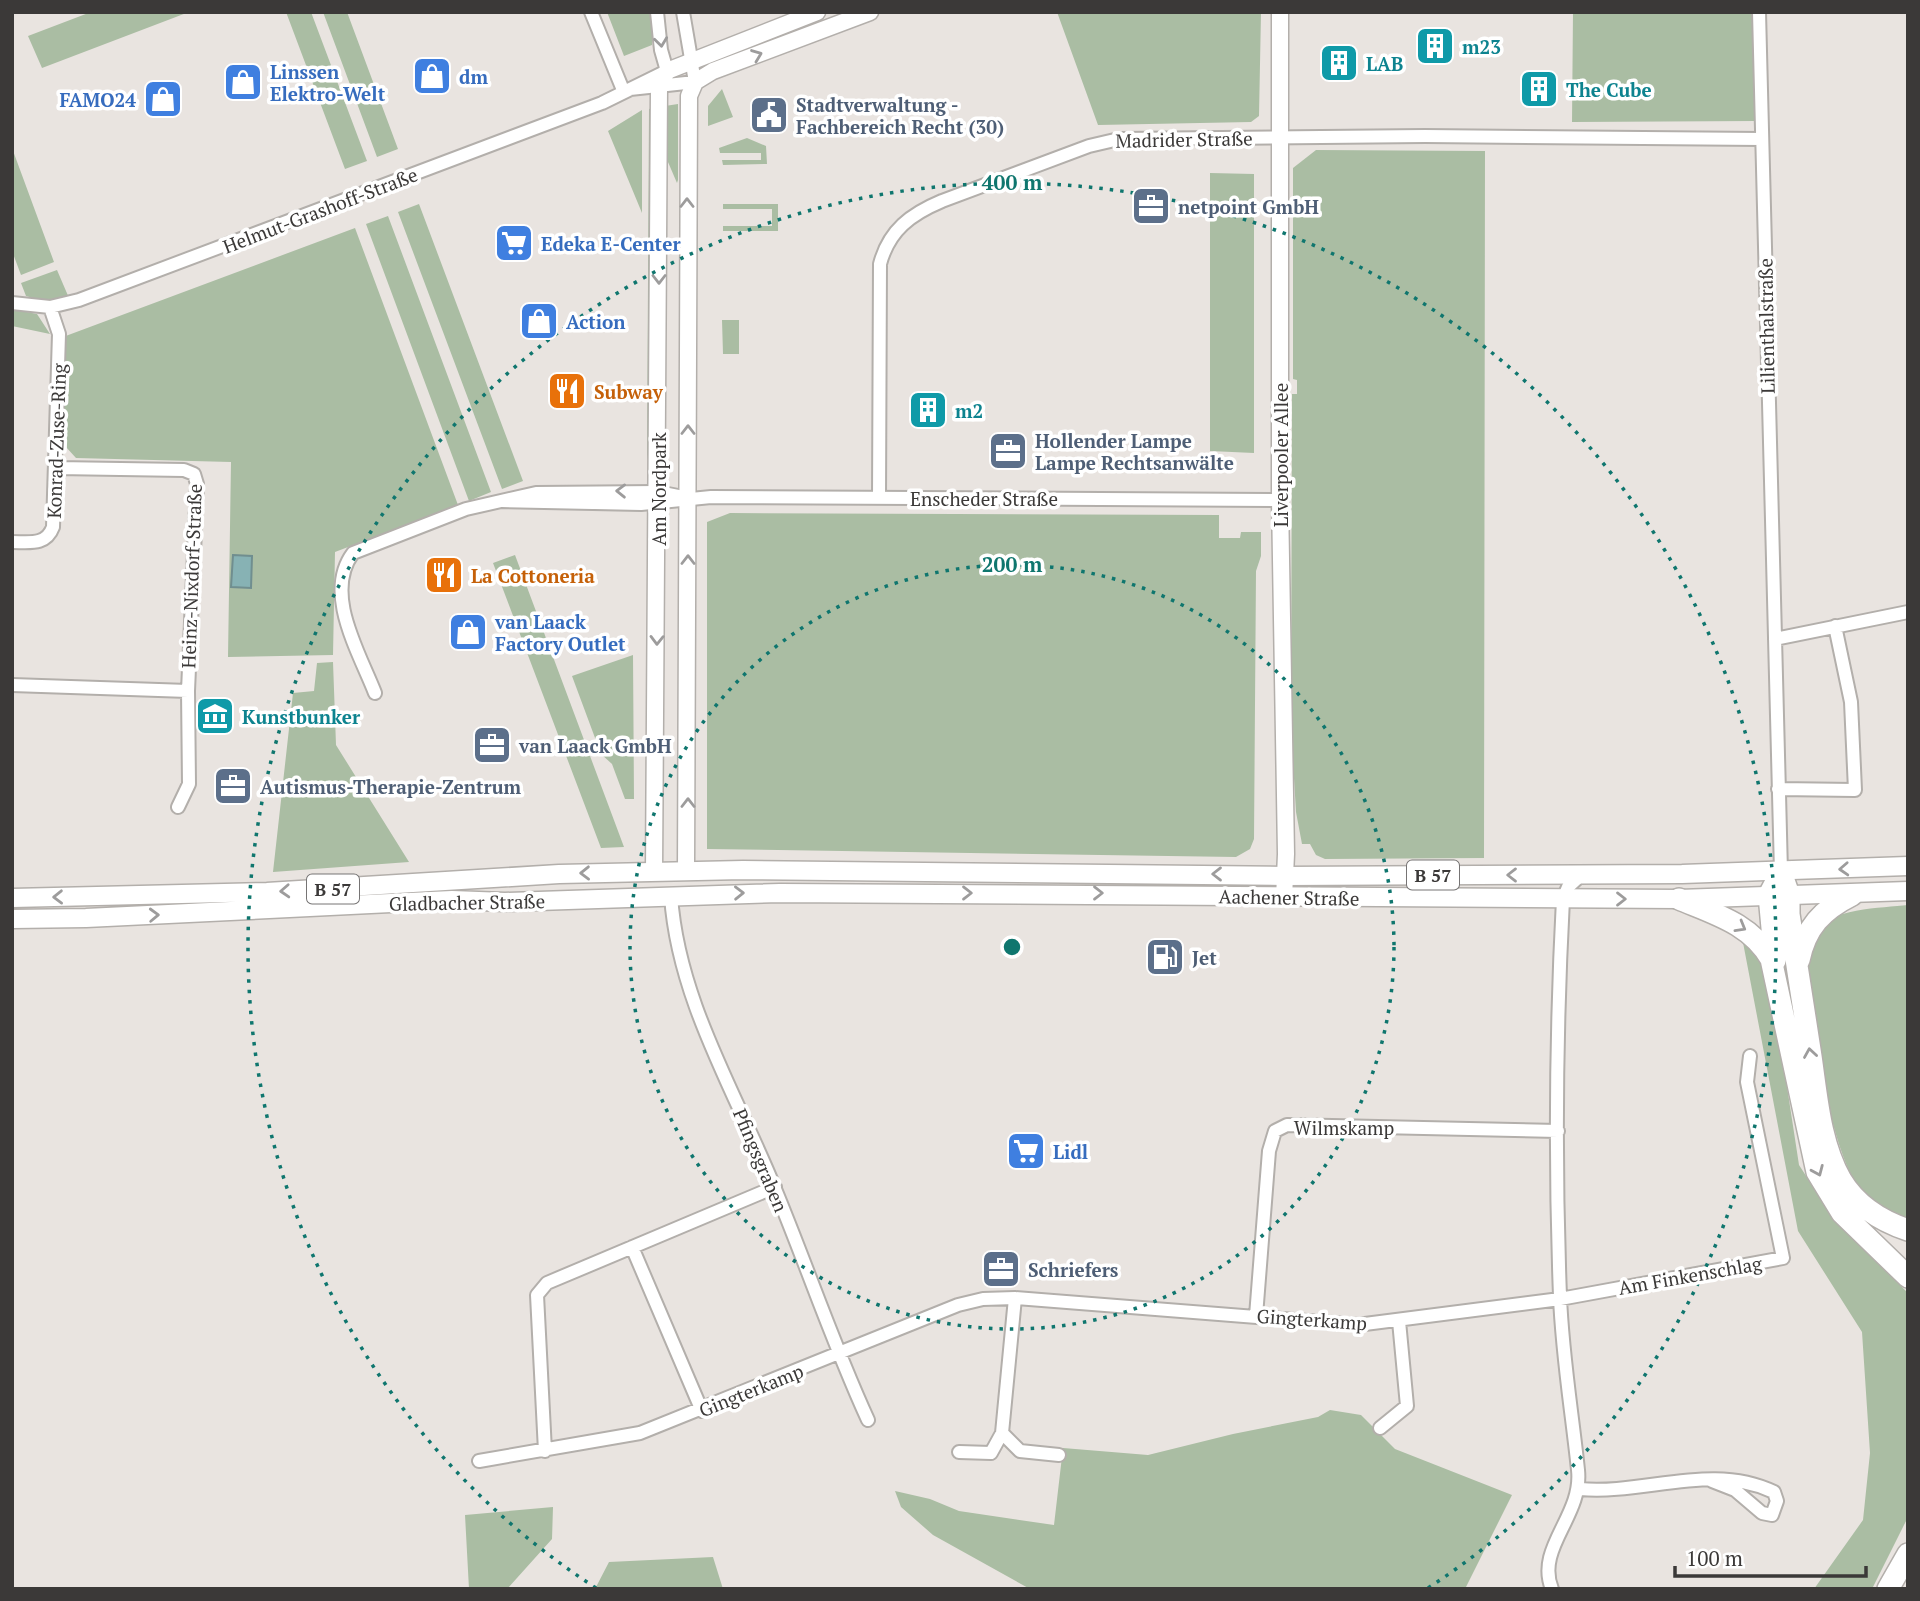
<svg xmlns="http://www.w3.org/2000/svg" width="1920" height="1601" viewBox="0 0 1920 1601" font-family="'PT Serif',serif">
<rect width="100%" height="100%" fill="#e9e4e0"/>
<path fill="#aabda3" d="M91 12H189L42 68 28 36Z
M286 12H311L367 161 345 169Z
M323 12H347L398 149 377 157Z
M607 12H652V45L624 56Z
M1057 12H1261L1259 116 1251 122 1098 125Z
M1573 12H1752L1756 121 1572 122Z
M722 89 733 117 708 126V106Z
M678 104V180L677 183 665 155V106Z
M653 108 652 467H649L647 454 649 109Z
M642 110V213L608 131Z
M747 138 766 146 767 164 723 165 722 160H761V153H720L719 148Z
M12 148 54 262 21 275 12 251Z
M1316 150 1485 151 1484 858 1325 859 1316 855 1310 844H1302L1296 812 1291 728 1292 394H1297V380L1293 379V168Z
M1210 173 1254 174V453L1210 451Z
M419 204 523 481 502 489 398 212Z
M723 204H778V231H723V226H772V209H723Z
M388 216 491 492 469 501 366 224Z
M355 228 458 505 335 552 333 655 228 657 231 462 76 458 66 447 64 431 63 337Z
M57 270 69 298 43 301 26 296 21 283Z
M12 309 37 314 50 334 12 326Z
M722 320H739V354H723Z
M730 513 1219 515V538H1240L1241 532H1261V556L1256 571 1254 839 1250 849 1236 857 707 849V522Z
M515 555 624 847 601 848 493 563Z
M633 655 634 799H625L612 764 601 754 572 676Z
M333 662 336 745 409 862 273 872 293 693 314 691 317 663Z
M1908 905V1218C1887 1214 1864 1197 1853 1178 1832 1143 1791 967 1813 933 1828 908 1882 908 1908 905Z
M1741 932 1758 948 1778 1028 1799 1165 1836 1222 1908 1293V1517L1872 1589H1814L1863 1520 1870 1453 1862 1332 1798 1231Z
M1330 1410 1361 1415 1395 1449 1512 1495 1465 1589H1030L933 1535 901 1507 895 1491 930 1499 959 1511 1054 1525 1063 1448 1148 1455 1233 1434 1318 1417Z
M553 1507 552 1539 508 1588 469 1589 465 1515Z
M713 1557 723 1589H595L609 1562Z"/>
<path fill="#87b2b4" stroke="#708e8f" stroke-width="2" d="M233 555 252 556 251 588 231 587Z"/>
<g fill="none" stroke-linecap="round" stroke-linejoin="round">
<defs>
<path id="street" d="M591 12 623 90
M1759 12 1781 872
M630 89 695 82 683 12
M12 303 50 307 79 300 602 103 667 71 661 50 657 12
M57 468 184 470 194 474 197 484 188 691 189 784 178 807
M879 498 880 264C889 230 911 214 942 201L1089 146 1119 139 1425 136 1762 139
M502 501 641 504 711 497 1280 500
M12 542C29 542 46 546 53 527L59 334 50 307
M1775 639 1908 612
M12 685 188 691
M375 693C359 652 323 593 353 553L466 509 536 493 658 492 683 497
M1778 789 1855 790 1851 702 1835 626
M671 896C678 1000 736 1093 775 1189 807 1266 833 1344 868 1420
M632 1247 702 1411
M1256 1316 1269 1151 1275 1131 1287 1125 1558 1131
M1380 1428 1407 1406 1399 1321
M1002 1433 1015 1298
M545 1451 537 1295 547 1283 775 1187
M959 1452 991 1453 1002 1433 1020 1451 1059 1455
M479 1461 640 1433 958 1305 983 1299 1015 1298 1357 1325 1560 1299 1783 1258 1747 1082 1750 1056
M1580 1489C1644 1495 1712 1462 1774 1492L1777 1501 1772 1515 1762 1513 1735 1490 1712 1481
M1552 1589C1535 1548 1583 1516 1578 1470 1572 1412 1562 1354 1560 1296 1555 1164 1556 1031 1563 899L1568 887 1581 875"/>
<path id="secondary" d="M1280 12V500L1286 854 1284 898
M686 871 689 96 695 82 713 71 870 12
M654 872 659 88 667 71 817 12"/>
<path id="primary" d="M12 898 267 892 559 874 743 870 1285 876 1682 874 1908 866
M12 919 86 918 452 900 505 902 780 893 1679 899 1908 891"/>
<path id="highway" d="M1781 872 1789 895V914C1796 961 1804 1008 1811 1056 1817 1097 1820 1143 1841 1180 1856 1205 1881 1221 1908 1230
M1679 899C1715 914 1751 924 1771 959L1817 1172 1842 1213 1908 1277
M1799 960C1806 927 1822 910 1852 895
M1775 961 1769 895 1781 872
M1888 1589 1908 1554"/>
</defs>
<use href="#street" stroke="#b3afab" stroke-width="16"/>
<use href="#secondary" stroke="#b3afab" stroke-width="19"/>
<use href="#primary" stroke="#b3afab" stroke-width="21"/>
<use href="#highway" stroke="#b3afab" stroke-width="24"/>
<use href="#street" stroke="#fff" stroke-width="12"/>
<use href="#secondary" stroke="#fff" stroke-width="16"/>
<use href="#primary" stroke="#fff" stroke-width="18"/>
<use href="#highway" stroke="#fff" stroke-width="21"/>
</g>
<defs><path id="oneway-chevron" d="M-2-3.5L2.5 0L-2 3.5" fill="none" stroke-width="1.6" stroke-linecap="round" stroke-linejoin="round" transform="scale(1.75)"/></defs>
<g stroke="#9d9c9c">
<use href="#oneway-chevron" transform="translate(661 42) rotate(83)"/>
<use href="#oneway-chevron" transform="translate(757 55) rotate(-21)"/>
<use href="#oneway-chevron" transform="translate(687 203) rotate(-90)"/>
<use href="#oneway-chevron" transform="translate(659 279) rotate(90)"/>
<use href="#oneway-chevron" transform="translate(688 430) rotate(-90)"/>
<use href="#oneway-chevron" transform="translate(621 491) rotate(-179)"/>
<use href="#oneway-chevron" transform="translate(688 560) rotate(-90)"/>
<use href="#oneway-chevron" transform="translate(657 640) rotate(91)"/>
<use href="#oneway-chevron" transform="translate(688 803) rotate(-90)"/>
<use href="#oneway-chevron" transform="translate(1844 869) rotate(177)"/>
<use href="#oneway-chevron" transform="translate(585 873) rotate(179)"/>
<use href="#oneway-chevron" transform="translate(1217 874) rotate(-180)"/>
<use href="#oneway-chevron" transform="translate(1512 875) rotate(180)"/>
<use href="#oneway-chevron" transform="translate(285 891) rotate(177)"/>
<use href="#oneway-chevron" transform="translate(739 893) rotate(-1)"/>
<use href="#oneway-chevron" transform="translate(967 893)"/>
<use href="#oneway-chevron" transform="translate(1098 893)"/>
<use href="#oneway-chevron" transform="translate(58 897) rotate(179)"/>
<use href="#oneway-chevron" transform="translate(1621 899)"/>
<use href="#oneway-chevron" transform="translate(154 915) rotate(-2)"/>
<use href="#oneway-chevron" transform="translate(1741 927) rotate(30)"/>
<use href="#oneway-chevron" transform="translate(1810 1053) rotate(-99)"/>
<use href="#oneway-chevron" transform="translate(1818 1171) rotate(67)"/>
</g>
<g fill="none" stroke="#0f766e" stroke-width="3.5" stroke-dasharray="3.5 7">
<circle cx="1012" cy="947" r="382"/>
<path d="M596 1588A764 764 0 1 1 1428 1588"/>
</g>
<defs>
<symbol id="building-square" viewBox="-11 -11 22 22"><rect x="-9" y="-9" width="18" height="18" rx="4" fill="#0f9aa8" stroke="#fff"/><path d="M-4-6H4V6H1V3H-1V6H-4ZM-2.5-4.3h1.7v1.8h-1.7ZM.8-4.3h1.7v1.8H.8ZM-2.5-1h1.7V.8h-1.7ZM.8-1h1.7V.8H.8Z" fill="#fff"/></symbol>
<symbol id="shop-square" viewBox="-11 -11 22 22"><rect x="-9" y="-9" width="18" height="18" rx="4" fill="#3f7fe0" stroke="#fff"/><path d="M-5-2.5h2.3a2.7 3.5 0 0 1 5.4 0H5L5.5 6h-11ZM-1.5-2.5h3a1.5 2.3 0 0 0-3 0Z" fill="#fff"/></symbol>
<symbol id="civic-square" viewBox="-11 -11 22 22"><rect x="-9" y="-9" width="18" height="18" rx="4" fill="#5c6f8a" stroke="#fff"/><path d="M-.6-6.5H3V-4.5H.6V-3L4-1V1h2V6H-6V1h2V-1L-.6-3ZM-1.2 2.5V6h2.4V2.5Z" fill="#fff"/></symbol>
<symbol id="office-square" viewBox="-11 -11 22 22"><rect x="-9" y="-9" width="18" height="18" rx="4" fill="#5c6f8a" stroke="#fff"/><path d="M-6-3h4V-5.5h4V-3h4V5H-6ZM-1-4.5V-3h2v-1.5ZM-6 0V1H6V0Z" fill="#fff"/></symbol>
<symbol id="supermarket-square" viewBox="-11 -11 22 22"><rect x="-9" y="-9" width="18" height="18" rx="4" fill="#3f7fe0" stroke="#fff"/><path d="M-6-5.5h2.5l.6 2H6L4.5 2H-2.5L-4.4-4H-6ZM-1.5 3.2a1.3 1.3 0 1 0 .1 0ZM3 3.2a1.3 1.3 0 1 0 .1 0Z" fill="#fff"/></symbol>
<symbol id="restaurant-square" viewBox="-11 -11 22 22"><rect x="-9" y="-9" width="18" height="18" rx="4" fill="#e8710a" stroke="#fff"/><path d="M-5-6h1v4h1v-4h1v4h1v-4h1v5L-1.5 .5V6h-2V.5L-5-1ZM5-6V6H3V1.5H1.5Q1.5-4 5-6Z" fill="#fff"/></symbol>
<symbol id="museum-square" viewBox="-11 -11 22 22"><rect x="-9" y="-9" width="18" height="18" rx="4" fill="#0f9aa8" stroke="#fff"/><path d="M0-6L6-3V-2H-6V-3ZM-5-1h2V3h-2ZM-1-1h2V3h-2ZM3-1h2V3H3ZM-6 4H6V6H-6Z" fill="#fff"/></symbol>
<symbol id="fuel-square" viewBox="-11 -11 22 22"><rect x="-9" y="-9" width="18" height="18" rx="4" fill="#5c6f8a" stroke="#fff"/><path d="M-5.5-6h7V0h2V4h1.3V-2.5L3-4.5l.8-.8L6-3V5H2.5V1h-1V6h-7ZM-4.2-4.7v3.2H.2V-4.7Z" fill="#fff"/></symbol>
</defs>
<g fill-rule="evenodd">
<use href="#building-square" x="1413" y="24" width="44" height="44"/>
<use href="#building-square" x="1317" y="41" width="44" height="44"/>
<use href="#shop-square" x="410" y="54" width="44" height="44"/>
<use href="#shop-square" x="221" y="60" width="44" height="44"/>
<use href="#building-square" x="1517" y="67" width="44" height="44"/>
<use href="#shop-square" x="141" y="77" width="44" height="44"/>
<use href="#civic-square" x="747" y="93" width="44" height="44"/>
<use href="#office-square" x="1129" y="184" width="44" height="44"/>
<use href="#supermarket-square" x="492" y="221" width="44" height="44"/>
<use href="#shop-square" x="517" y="299" width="44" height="44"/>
<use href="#restaurant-square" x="545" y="369" width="44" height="44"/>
<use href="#building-square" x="906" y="388" width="44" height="44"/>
<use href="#office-square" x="986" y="429" width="44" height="44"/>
<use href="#restaurant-square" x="422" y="553" width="44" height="44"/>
<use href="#shop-square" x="446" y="610" width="44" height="44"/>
<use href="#museum-square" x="193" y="694" width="44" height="44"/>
<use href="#office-square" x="470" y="723" width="44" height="44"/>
<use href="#office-square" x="211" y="764" width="44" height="44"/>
<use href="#fuel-square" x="1143" y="935" width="44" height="44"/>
<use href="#supermarket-square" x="1004" y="1129" width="44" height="44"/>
<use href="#office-square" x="979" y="1247" width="44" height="44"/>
</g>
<g text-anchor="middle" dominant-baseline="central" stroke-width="7" stroke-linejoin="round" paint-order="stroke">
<g fill="#fff" stroke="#767474" stroke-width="2">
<rect x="1407" y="860.5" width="52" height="29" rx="5"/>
<rect x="307" y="874.5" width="52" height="29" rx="5"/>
</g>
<g font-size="18" font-weight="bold" fill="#3b3938">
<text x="1433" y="875">B 57</text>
<text x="333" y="889">B 57</text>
</g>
<g font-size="19" font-weight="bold" fill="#0d838f" stroke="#fff" text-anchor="start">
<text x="1462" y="46">m23</text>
<text x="1366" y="63">LAB</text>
<text x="1566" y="89">The Cube</text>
<text x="955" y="410">m2</text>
<text x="242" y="716">Kunstbunker</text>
</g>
<g font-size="19" font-weight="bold" fill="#366cbe" stroke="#fff" text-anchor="start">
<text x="270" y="71">Linssen<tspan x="270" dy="22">Elektro-Welt</tspan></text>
<text x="459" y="76">dm</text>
<text x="136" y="99" text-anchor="end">FAMO24</text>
<text x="541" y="243">Edeka E-Center</text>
<text x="566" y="321">Action</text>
<text x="495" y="621">van Laack<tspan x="495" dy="22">Factory Outlet</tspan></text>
<text x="1053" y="1151">Lidl</text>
</g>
<g font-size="19" font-weight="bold" fill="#4e5e75" stroke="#fff" text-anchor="start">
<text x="796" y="104">Stadtverwaltung -<tspan x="796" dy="22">Fachbereich Recht (30)</tspan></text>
<text x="1178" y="206">netpoint GmbH</text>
<text x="1035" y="440">Hollender Lampe<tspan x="1035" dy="22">Lampe Rechtsanwälte</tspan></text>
<text x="519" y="745">van Laack GmbH</text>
<text x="260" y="786">Autismus-Therapie-Zentrum</text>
<text x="1192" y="957">Jet</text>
<text x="1028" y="1269">Schriefers</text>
</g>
<g font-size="19" fill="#3b3938" stroke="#fff">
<text transform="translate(1184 139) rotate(-1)">Madrider Straße</text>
<text transform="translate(320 210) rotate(-21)">Helmut-Grashoff-Straße</text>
<text transform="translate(1766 326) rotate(-91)">Lilienthalstraße</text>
<text transform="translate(56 441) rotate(-88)">Konrad-Zuse-Ring</text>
<text transform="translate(1280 455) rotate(-90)">Liverpooler Allee</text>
<text transform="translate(658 489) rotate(-90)">Am Nordpark</text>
<text x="984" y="498">Enscheder Straße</text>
<text transform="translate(191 576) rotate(-88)">Heinz-Nixdorf-Straße</text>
<text transform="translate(1289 897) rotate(1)">Aachener Straße</text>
<text transform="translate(467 902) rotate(-1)">Gladbacher Straße</text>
<text x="1344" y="1127">Wilmskamp</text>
<text transform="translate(761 1160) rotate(67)">Pfingsgraben</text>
<text transform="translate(1690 1275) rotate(-10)">Am Finkenschlag</text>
<text transform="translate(1312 1319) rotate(4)">Gingterkamp</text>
<text transform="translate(751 1390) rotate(-22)">Gingterkamp</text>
</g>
<g font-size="19" font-weight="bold" fill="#c56008" stroke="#fff" text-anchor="start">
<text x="594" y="391">Subway</text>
<text x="471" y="575">La Cottoneria</text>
</g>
</g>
<circle cx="1012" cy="947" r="10" fill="#0f766e" stroke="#fff" stroke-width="3.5"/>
<g font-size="21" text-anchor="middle" font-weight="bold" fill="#0f766e" stroke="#fff" stroke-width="7" stroke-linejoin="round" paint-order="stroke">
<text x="1012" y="190">400 m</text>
<text x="1012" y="572">200 m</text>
</g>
<rect width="1920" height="1601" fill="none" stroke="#3b3938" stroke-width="28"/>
<path d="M1675 1566v10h191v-10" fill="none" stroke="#3b3938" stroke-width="3.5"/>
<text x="1686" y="1566" font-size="21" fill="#3b3938" stroke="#ffffff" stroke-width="5" paint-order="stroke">100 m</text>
</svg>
